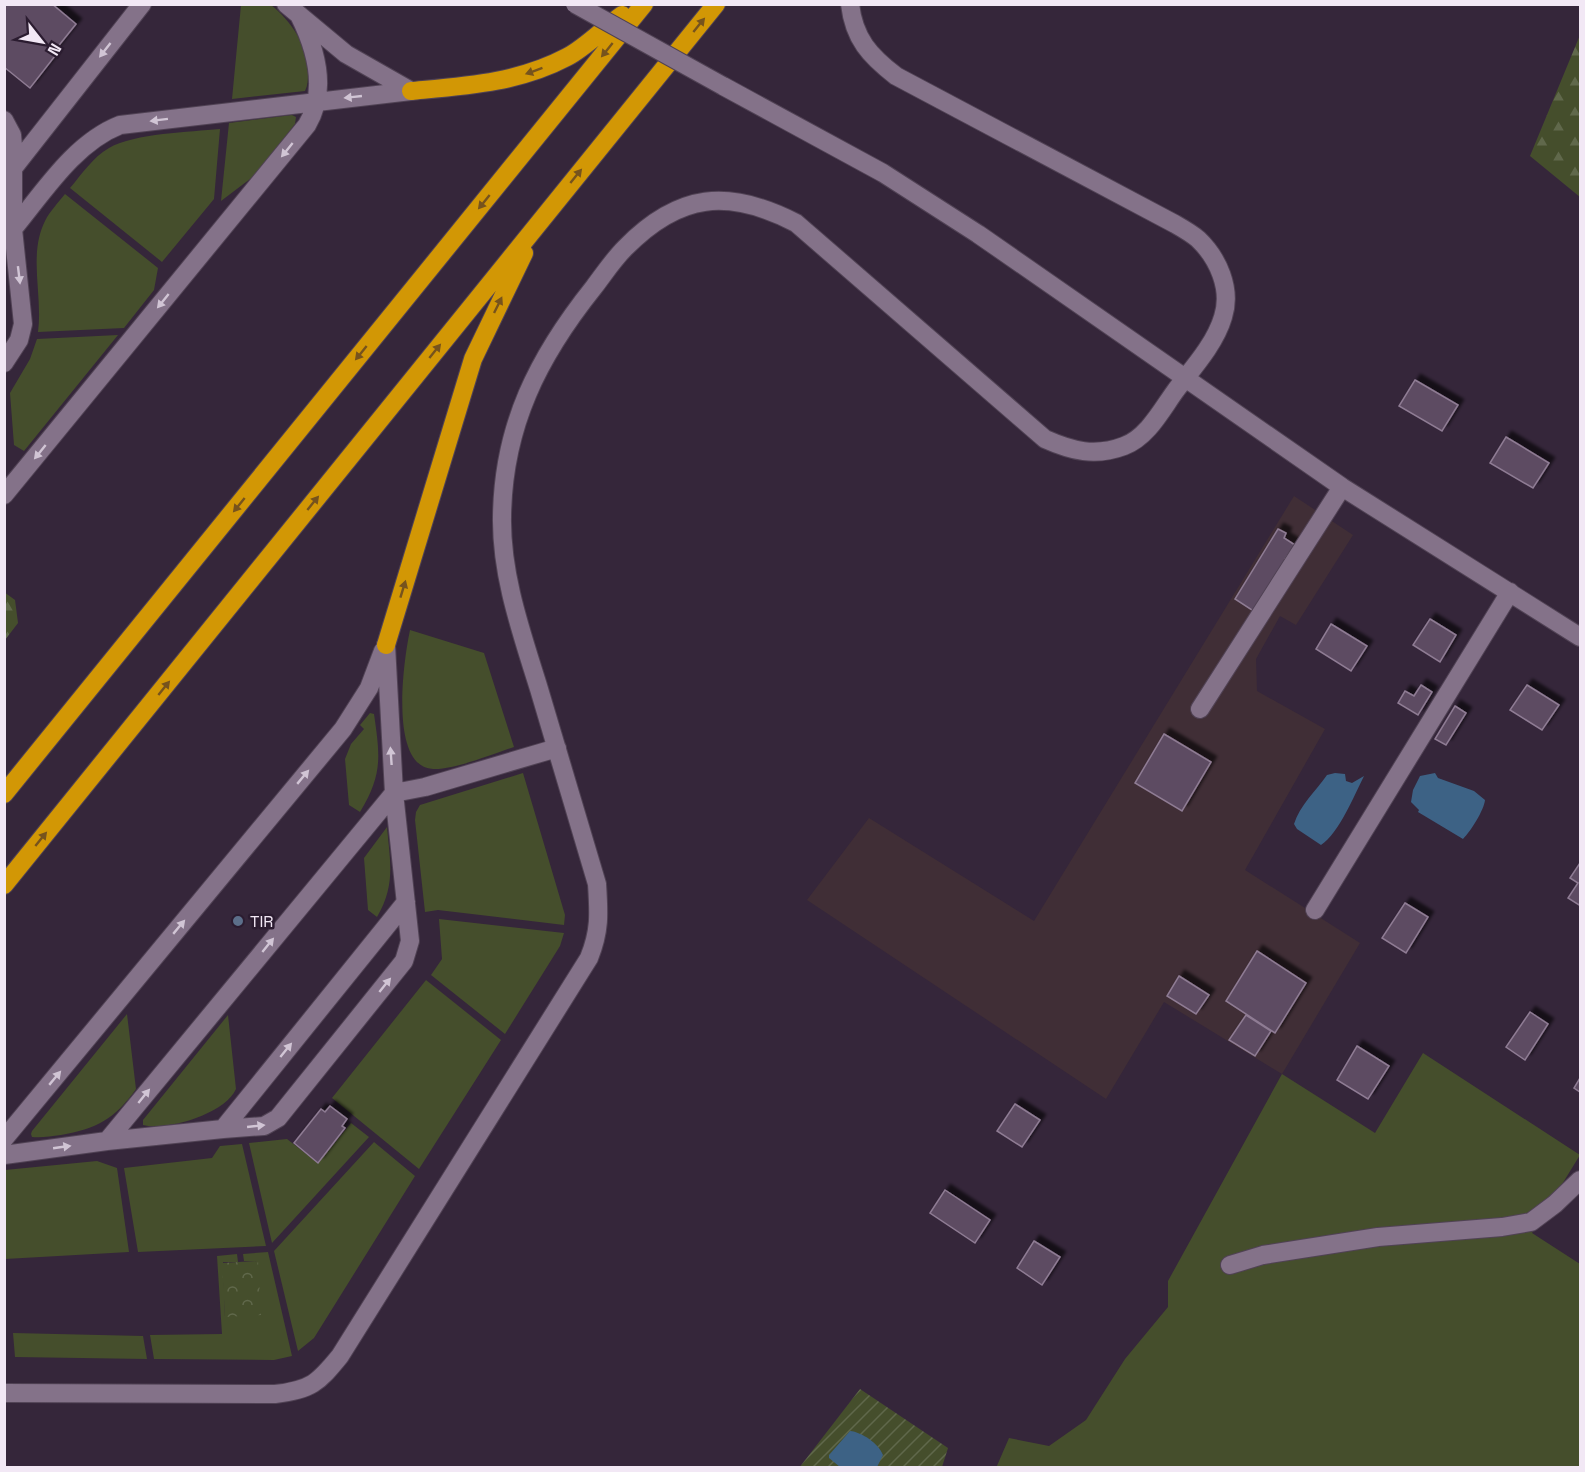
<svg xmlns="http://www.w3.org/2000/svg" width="1585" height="1472" viewBox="0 0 1585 1472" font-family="'Space Grotesk',sans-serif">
<defs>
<pattern id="forest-firs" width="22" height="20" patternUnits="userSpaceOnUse" patternTransform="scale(1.5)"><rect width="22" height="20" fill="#454e2c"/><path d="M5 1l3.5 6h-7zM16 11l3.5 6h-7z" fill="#60684b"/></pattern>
<pattern id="park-crowns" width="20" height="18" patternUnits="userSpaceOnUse" patternTransform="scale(1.5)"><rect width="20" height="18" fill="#454e2c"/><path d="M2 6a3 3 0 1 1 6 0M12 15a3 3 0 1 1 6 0" fill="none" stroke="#60684b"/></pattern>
<pattern id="garden-furrows" width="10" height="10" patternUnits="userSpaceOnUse" patternTransform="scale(1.5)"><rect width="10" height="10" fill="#454e2c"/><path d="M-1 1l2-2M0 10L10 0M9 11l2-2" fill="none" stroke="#60684b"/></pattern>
<filter id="shadow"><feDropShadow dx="5.5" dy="-5.5" stdDeviation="1.5" flood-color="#0009"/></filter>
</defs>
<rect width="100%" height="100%" fill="#35263a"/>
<path fill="#402e36" d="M1294 496 1353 535 1296 625 1280 616 1256 659 1257 691 1325 729 1245 870 1360 943 1282 1074 1164 1002 1106 1099 807 900 869 818 1034 921Z"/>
<path fill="#454e2c" d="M241 5H271C291 21 308 45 308 73 308 79 308 85 305 91L232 99Z
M292 115 296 117 295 124 254 176 221 201 229 123Z
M220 129 214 199 162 262 70 188C82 174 93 157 109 148 135 133 190 132 220 129Z
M65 194 158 268 154 290 124 328 38 332C43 295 28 255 45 221 50 211 58 203 65 194Z
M118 335 24 451 14 445 10 393 30 359 37 339Z
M410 630 484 653 514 747C493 754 454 770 433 769 388 767 404 658 410 630Z
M370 713 374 714C380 756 383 774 360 812L349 805 345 759 351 744 364 729 360 725Z
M523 773 565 915 564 925 438 910 425 912 415 820 416 812 420 805Z
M387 827C390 861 396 885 377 917L368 910 364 858Z
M439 919 564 933 560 946 505 1034 431 975 442 959Z
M426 980 501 1040 419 1169 332 1098Z
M127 1014 136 1089C115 1119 96 1129 61 1135 51 1136 42 1138 32 1137L31 1134 32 1131Z
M228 1015 236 1089C225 1114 167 1131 143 1125V1120Z
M1423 1053 1580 1155 1532 1233 1580 1264V1467L996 1468 1009 1438 1049 1446 1086 1420 1125 1359 1168 1307V1281L1282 1074 1375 1133Z
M351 1123 369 1137 272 1243 249 1143 287 1139 318 1163Z
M374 1142 415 1176 314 1338 298 1351 274 1251Z
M242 1144 266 1246 138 1252 124 1168 212 1158 220 1146Z
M97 1161 117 1168 129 1252 5 1259V1170Z
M268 1252 292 1356 274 1360 154 1359 150 1335 222 1334 217 1256 237 1254 238 1262H223L225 1317 257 1261H244L243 1254Z
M13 1333 143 1336 147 1359 15 1357Z"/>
<path fill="url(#forest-firs)" d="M1580 35V197L1530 156Z
M4 592 15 600 18 623 5 640Z"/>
<path fill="url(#park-crowns)" d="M258 1261 261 1315 225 1317 222 1263Z"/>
<path fill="url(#garden-furrows)" d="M860 1389 948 1448 942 1467 799 1468Z"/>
<path fill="#3d6285" d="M1335 773 1345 774 1346 781 1352 783 1364 776C1354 796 1339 833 1321 845L1297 829 1294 824C1300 805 1315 792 1327 775Z
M1435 773 1438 778 1474 791 1485 800C1484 810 1471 831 1463 839L1418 812 1419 810 1411 802 1413 790 1420 776Z
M850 1431C862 1432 879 1444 883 1455L877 1467H840L829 1458V1455Z"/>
<path fill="#5d4c62" stroke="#8f7c94" stroke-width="1.5" filter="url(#shadow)" d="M4 4H52L76 24 52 54 55 56 30 88 4 67Z
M1415 380 1458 405 1442 431 1399 406Z
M1506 437 1549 463 1533 488 1490 463Z
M1278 529 1286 533 1284 538 1295 545 1285 559 1290 562 1258 614 1235 599Z
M1430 619 1456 635 1440 662 1413 645Z
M1331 624 1367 646 1351 671 1316 649Z
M1421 685 1432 692 1418 715 1398 703 1405 691 1414 696Z
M1527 685 1559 705 1542 730 1510 710Z
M1455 706 1466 713 1446 745 1435 739Z
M1164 734 1211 762 1182 811 1135 783Z
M1580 863V903L1579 905 1568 898 1578 883 1570 878Z
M1405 903 1428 917 1406 953 1382 938Z
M1257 951 1306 983 1275 1033 1226 1001Z
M1179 976 1209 995 1196 1014 1167 996Z
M1530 1012 1548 1024 1525 1060 1506 1047Z
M1246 1015 1271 1031 1255 1056 1229 1040Z
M1357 1046 1389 1066 1368 1099 1337 1080Z
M1580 1078V1092L1574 1088Z
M1015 1104 1040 1120 1022 1147 997 1131Z
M330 1106 347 1119 342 1126 345 1128 318 1163 294 1143 321 1109 325 1112Z
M945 1190 990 1220 975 1243 930 1213Z
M1034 1241 1060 1257 1042 1285 1017 1268Z"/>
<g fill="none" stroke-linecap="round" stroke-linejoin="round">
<defs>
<path id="minor" d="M286 4 346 54 411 91
M723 86 883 173 978 234 1342 487 1580 637
M4 120 12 135 13 146V229L11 232
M4 180 142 4
M4 363 19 340 23 324 13 229C43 193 74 143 120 125L411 91
M4 495 307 125C328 90 316 49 299 15
M1200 709 1342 487
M1315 910 1510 592
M223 1129 406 902
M4 1139 343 729 369 688 383 651
M107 1141 394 793 425 787 557 748
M4 1155 107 1141 223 1129 264 1126 278 1118 404 961 410 941 394 793 386 645
M1230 1265 1263 1255 1378 1237 1502 1227 1531 1222 1555 1204 1580 1180
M4 1393 275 1394C311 1390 318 1383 340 1356L589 958C600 931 599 914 597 884 578 819 558 754 539 689 522 634 501 576 502 517 503 426 538 357 594 287 604 274 613 260 625 248 679 193 728 188 796 223L1045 439C1072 451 1095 457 1124 446 1148 437 1162 409 1176 390 1193 368 1215 344 1223 317 1232 289 1218 258 1198 239 1191 233 1182 228 1175 224L896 76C870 56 854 39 850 4"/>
<path id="highway" d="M411 91C465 86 518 83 567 57 586 47 604 28 622 15
M386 645 473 359 524 253
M4 794 644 4
M4 885 716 4"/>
</defs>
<use href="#minor" stroke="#504254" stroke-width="20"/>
<use href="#highway" stroke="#504254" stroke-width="20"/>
<use href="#minor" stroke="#847289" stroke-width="18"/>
<use href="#highway" stroke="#d29705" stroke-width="18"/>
<defs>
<path id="minor-bridge" d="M575 4 723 86"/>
</defs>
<use href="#minor-bridge" stroke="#504254" stroke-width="20" stroke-linecap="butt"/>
<use href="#minor-bridge" stroke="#847289" stroke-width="18"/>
</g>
<defs><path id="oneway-solid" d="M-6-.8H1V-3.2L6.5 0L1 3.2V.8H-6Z" transform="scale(1.5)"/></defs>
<g fill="#76531d">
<use href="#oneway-solid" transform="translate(699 25) rotate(-51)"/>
<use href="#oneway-solid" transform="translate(607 50) rotate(129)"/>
<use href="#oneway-solid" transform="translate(534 71) rotate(160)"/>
<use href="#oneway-solid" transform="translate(576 176) rotate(-51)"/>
<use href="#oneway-solid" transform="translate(484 202) rotate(129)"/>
<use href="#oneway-solid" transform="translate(498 305) rotate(-64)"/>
<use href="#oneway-solid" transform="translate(435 351) rotate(-51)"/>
<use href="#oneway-solid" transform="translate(361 353) rotate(129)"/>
<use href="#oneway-solid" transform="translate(313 503) rotate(-51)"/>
<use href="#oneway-solid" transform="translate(239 505) rotate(129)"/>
<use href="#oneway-solid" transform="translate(403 589) rotate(-73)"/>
<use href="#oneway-solid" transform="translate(164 688) rotate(-51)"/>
<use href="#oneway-solid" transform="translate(41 839) rotate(-51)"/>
</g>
<g fill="#d1c5d5">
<use href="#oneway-solid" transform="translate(105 50) rotate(128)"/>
<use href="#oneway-solid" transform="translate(353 97) rotate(174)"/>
<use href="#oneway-solid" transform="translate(159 120) rotate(173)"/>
<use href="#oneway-solid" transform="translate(287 150) rotate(129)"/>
<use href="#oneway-solid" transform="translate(19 275) rotate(83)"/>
<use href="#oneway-solid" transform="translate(163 301) rotate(129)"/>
<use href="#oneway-solid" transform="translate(40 452) rotate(129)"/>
<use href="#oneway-solid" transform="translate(391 756) rotate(-94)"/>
<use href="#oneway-solid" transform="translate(303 777) rotate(-50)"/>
<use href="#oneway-solid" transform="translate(179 927) rotate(-50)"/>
<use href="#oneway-solid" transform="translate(268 945) rotate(-51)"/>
<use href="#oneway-solid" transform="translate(385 985) rotate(-51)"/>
<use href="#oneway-solid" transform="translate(286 1050) rotate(-51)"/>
<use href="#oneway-solid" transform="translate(55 1078) rotate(-50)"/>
<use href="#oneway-solid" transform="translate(144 1096) rotate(-51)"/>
<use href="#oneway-solid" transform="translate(256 1126) rotate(-6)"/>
<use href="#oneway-solid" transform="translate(62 1147) rotate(-8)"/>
</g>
<circle fill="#5c6f8a" stroke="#2b1c30" stroke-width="2" cx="238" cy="921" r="6"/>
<g text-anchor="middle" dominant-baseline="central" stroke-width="5" stroke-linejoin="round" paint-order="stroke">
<g font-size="16" fill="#f2e8f5" stroke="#2b1c30" text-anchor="start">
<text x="250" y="921">TIR</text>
</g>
</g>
<rect width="1585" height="1472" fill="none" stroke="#f2e8f5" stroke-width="12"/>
<g transform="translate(42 42) rotate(121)" stroke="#2b1c30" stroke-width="4.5" paint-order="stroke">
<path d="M0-4.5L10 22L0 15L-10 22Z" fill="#f2e8f5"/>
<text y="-9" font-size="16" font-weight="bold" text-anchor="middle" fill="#f2e8f5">N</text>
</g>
</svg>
